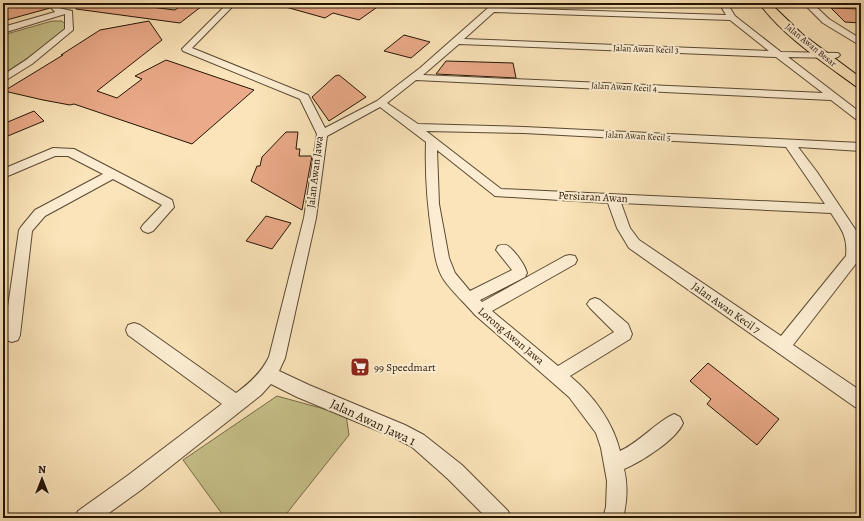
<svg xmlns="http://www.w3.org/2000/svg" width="864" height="521" viewBox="0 0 864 521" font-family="Alegreya,serif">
<rect width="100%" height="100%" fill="#fbe4b9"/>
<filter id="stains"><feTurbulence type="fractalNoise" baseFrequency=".005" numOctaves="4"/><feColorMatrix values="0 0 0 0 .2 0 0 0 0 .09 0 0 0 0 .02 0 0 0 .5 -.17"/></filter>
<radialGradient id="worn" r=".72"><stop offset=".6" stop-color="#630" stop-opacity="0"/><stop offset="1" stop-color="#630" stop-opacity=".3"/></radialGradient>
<path fill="#c7c18a" stroke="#766b48" d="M52 21H62L68 27 35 53 3 74V35Z
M277 396 346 415 349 435 283 518H225L183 460Z"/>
<path fill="#ebaa89" stroke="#251505" d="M3 3H46L50 8 3 21Z
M77 3H119L175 10 184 3H206L180 23 76 9Z
M282 3H383L359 20 333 13 325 18 282 6Z
M831 8 861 9V23L845 22Z
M149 21 162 40 97 91 117 98 142 79 135 76 166 60 254 90 192 144 74 104 70 105 43 100 4 91 63 55H61L100 30Z
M404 35 430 42 411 58 384 51Z
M446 61 513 63 516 78 436 74Z
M339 75 366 97 329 121 312 97 335 76Z
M34 111 44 121 3 138V124Z
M286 132H298L296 149H300L299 156H312L302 210 251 181 257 166H260L262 157Z
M266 216 291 223 272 249 246 241Z
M708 363 779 419 757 445 707 404 711 399 690 381Z"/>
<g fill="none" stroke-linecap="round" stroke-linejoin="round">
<defs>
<path id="minor" d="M47 3H55L59 8 72 11 73 30 32 64 3 82V75L26 60 65 29V14L3 33V27L55 12Z
M228 3H236L192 48 308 95 325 128 377 101 420 68 488 8 497 3 502 5 499 8 726 15 719 3H727L735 16 781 52 838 53 840 55 838 57 835 58 788 57 861 113V121L857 120 831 100 416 80 387 103 418 124 524 127 861 143V151L798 147 817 172 859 235 861 245 860 257 858 261 793 345 861 391V409L855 407 629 248 617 228 608 203 495 196 437 150 439 204 449 258 455 273 470 291 512 270 496 250 498 246C501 245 505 244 508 246 515 251 525 265 527 273L525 277 480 300 482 302 565 256 570 255 575 256 577 260 575 264 492 311 558 366 614 332 590 308 587 304 590 300 595 298 600 300 628 324 632 334 630 339 570 376C593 395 613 422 620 451 640 442 656 422 674 414L680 417 683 423C676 440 641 462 624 469 628 485 627 502 623 518H603L606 507 607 481 601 448 596 433 569 397 475 315C465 303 453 293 444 280 436 268 434 251 432 236 427 204 425 174 426 142L380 107 327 136 316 218 285 358 279 371 309 385 405 425 424 435 462 465 508 511 511 518H487L448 479 412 447 393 437 297 397 271 384 261 395 242 410 141 490 102 518H75L78 511 127 476 222 404 128 335 126 330 128 325 134 323 140 325 236 393C250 383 261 373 269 357L304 218 317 134 300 99 183 51 182 49ZM494 12 730 20 769 51 464 39ZM459 44 776 57 823 93 423 75ZM426 131 524 133 786 147 825 204 501 189ZM621 203 831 213C841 229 848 236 846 256L781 336 639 240 630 228Z
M803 3H812L829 19 861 39V46L823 23Z
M53 148 74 149 172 200 174 207 153 231 148 233 143 231 141 228 143 225 162 205 113 179 45 216 32 231 20 335 18 340 12 342 6 340 4 335 19 230 21 227 35 210 103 174 68 156H55L3 178V169Z"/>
<path id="major" d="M759 3H770L802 34 861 78V88L857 87C823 62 784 37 759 3Z"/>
</defs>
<use href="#minor" stroke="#5a4932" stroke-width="2"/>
<use href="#major" stroke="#251505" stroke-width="2"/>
<use href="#minor" fill="#fcedd2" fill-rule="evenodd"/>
<use href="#major" fill="#fbe4b9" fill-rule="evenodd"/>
</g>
<defs>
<symbol id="supermarket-square" viewBox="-11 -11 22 22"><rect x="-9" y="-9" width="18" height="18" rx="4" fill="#8f2418" stroke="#fcedd2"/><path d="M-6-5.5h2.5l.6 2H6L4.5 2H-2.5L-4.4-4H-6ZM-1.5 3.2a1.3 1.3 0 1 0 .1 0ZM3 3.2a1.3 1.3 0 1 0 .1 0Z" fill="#fff"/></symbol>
</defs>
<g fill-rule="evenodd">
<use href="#supermarket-square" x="349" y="356" width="22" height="22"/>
</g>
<g text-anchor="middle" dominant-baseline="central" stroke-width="4" stroke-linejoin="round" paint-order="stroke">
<g font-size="9" fill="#251505" stroke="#fcedd2">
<text transform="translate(811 45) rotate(39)">Jalan Awan Besar</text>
<text transform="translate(646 49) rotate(2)">Jalan Awan Kecil 3</text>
<text transform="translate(624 87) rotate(3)">Jalan Awan Kecil 4</text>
<text transform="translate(638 136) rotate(3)">Jalan Awan Kecil 5</text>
</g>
<g font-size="11" fill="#251505" stroke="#fcedd2">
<text transform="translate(315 172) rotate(-83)">Jalan Awan Jawa</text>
<text transform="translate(593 197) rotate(3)">Persiaran Awan</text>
<text transform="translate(726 308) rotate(35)">Jalan Awan Kecil 7</text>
<text transform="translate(511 336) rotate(40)">Lorong Awan Jawa</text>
</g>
<g font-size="11" fill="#251505" stroke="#fcedd2" text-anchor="start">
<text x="374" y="367">99 Speedmart</text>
</g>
<g font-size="13" fill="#251505" stroke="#fcedd2">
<text transform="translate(373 422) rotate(25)">Jalan Awan Jawa 1</text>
</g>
</g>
<rect width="864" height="521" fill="none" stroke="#fbe4b9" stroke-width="16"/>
<rect x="4" y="4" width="856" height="513" fill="none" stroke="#251505" stroke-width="2"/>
<rect x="8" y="8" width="848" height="505" fill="none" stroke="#251505"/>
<g transform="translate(42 479)" stroke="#fcedd2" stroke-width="3" paint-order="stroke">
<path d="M0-3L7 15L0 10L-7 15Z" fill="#251505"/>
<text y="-6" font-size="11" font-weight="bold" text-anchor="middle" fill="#251505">N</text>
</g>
<rect width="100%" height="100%" filter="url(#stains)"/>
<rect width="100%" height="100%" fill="url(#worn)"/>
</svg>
